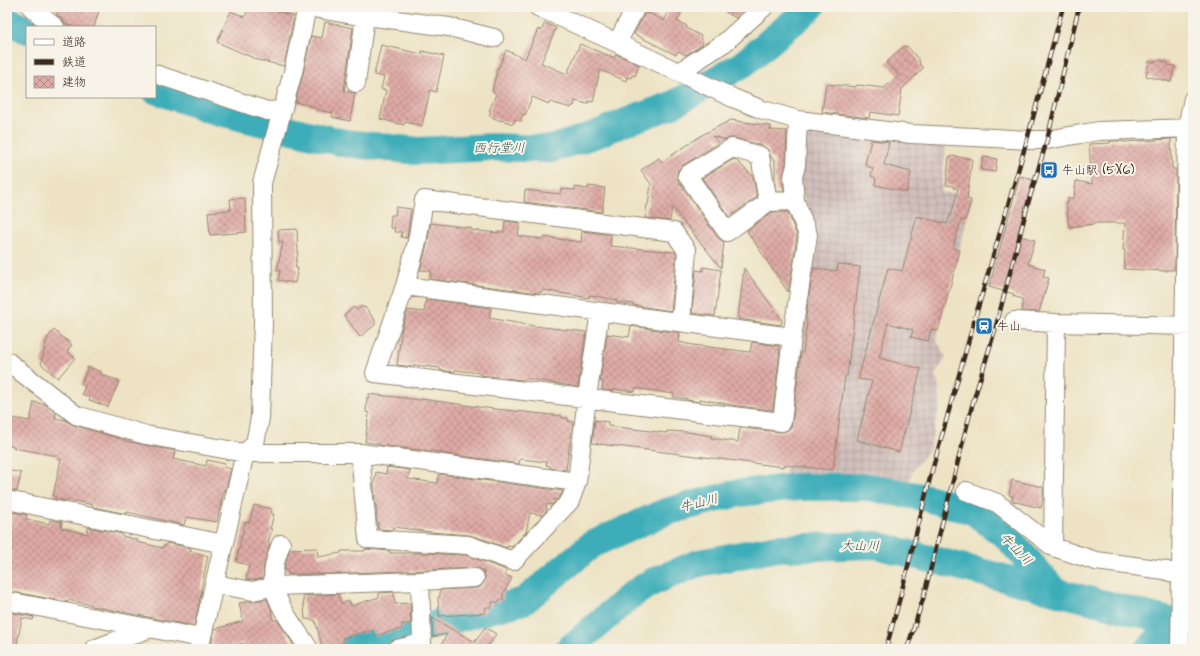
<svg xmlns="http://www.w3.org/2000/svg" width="1200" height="656" viewBox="0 0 1200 656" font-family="'Architects Daughter','Klee One',sans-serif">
<defs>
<pattern id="industrial-grid" width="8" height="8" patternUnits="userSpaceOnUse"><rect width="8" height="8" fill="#d1c0bc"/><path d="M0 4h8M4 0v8" fill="none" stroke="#b4a5a1"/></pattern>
<pattern id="building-cross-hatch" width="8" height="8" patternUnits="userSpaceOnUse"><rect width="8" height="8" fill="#dfaaa6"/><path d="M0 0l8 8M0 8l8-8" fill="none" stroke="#b68b87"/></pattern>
</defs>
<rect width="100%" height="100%" fill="#f7f3e8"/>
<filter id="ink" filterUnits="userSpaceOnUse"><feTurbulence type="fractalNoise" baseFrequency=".025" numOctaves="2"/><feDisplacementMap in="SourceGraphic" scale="8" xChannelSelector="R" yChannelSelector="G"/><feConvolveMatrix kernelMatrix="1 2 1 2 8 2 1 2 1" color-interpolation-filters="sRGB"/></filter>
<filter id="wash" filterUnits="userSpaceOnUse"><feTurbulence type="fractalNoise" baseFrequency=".012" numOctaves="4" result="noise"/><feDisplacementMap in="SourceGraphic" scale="16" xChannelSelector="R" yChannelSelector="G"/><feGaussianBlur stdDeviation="0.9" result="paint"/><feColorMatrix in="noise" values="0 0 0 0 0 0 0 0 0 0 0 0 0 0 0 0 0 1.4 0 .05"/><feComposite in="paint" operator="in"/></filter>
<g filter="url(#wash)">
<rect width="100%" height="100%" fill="#ede3c4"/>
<path fill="url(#industrial-grid)" d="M811 128 932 144 946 147 941 192 973 197 936 339 946 357 935 375 938 382 940 405 929 450 915 467 906 487 870 480 785 478 814 229 798 180 803 134Z"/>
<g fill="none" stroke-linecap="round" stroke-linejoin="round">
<path stroke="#3dadb9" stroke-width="28" d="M7 20 27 30
M155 90 215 111 344 143 418 151 492 147 551 149 597 134 626 122 672 105 743 64 811 7
M341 649 524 601 591 545 665 512 738 493 798 487H868L927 498 973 511 1007 537 1054 590
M569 649 633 594 654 581 699 563 778 548 876 545 1193 627
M1149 649 1162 635 1185 625"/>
</g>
<g id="blocks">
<path fill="url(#building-cross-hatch)" d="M58 7H100L94 27H75L65 24 62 19 56 14Z
M249 7H261L294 16 284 66 258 60 217 42 231 11 245 17Z
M671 7H684L677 21 687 26 686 28 701 36 700 38 703 42 702 45 686 55 678 51 676 55 634 34 645 13 648 15 649 13 664 21Z
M717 7H748L736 18Z
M325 22 353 28 344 91 355 93 350 121 332 117 333 113 315 109V107L295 102 303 74 311 36 322 38Z
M545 23 556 28 541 63 567 74 580 44 614 58 616 54 639 65 635 76 632 75 631 78 627 77 626 81 600 70 593 102 589 101 588 104 575 101 574 106H572L571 108 550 102 549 104 532 97 525 115 523 114 520 121 515 119 513 124 501 120V121L489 116 491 112 489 111 496 94 492 91 498 67H499L506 50 525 59 538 29 541 31Z
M381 45 422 54V51L444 56 436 92 430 90 422 126 405 122 404 125 380 119 386 90 381 89 384 77 374 75Z
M904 46 905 47 907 46 919 60H918L920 62 919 64 923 68 902 89 898 116 870 112 869 118 822 112 826 84 856 87 857 85 884 88 899 75 886 63Z
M1156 60 1168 62V65L1175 66 1171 82 1146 76 1149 61 1155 62Z
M731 120 771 126 770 130 787 131 786 163 783 178 784 191H777L775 179V159L771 158 769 151 767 149 763 146 735 138H730L726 140 712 136 719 143 682 166 678 170 677 175 678 181 718 238 724 242 721 268 672 207 670 221 645 218 647 205H648L651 184 641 170 659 158 662 162 702 135Z
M1171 139 1172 169H1176L1175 264 1174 270H1167V271L1124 269 1125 250H1123L1125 223H1094V224L1069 227 1066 202H1068V198H1074L1076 181 1092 184 1089 144 1110 143V141H1123V142Z
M871 140 889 142 884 165 911 172 907 192 875 185 876 178 871 176 873 168 866 166 867 164H865Z
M952 156 972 159 967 199 971 200 965 221 961 220 953 248 960 250 938 331 931 329 928 341 911 337 913 330 888 323 879 358 921 369 899 452 857 440 872 381 858 379 888 268 902 271 917 216 947 224 950 215 951 216 958 189 954 188V186L946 185 949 157H952Z
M983 157 997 159 995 172 981 170Z
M734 159 736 160 753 177 757 197 729 217 702 178Z
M1020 176 1033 180 1017 235 1035 240 1028 264 1045 269 1043 277 1049 278 1039 312 1022 311V299L1013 296 1014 294 989 287Z
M588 186 605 188 602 212 524 202 525 190 560 194 561 189 575 190V187L588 189Z
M245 198 246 232 210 235 208 212 231 210 230 199Z
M396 207 411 209 407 238 401 237 402 232H394L395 228H390L391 215H395Z
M772 212H788L797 236 788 292 747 231Z
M505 221 520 223 518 236 543 239V237L581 242 582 231 611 235 610 246 675 252 676 254 671 311 633 305V304L616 302 617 300 589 295V298L543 290 542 292H539V293L430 279 431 271 420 270 427 245 431 223 471 228V230L498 233V232H504Z
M297 229 298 252 295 268H298L295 283 278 280 280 270H277L283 242H279L278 230Z
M838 264 860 267 847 376H845L833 470 784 465V467L592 443 595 420 608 422V426L667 433V431L687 432 712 436 711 438 738 442 740 428 781 432 786 431 791 428 792 423 801 353H803L807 320 806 317 813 268 837 271Z
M703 267 721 270 715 316 692 313 696 270 703 271Z
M744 268 782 320 781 325 738 319Z
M426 299 491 308 489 318 534 326 586 332 578 387 529 379H523L522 380 480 375V373L455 370 454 372 440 370V368L414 365V367L397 365 402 327 408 310 424 312Z
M362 306 364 308 365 307 375 320V325L360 337 344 315 354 307 357 310Z
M631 326 680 333 679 342 693 345 750 352 752 342 779 346V350H780L773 410 738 406 700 399V402L687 400V399L673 397 674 394 635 388V392L614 389V391L602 390 603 381H600L607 334 629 337Z
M54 330 72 345 67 351 75 358 58 378 41 364 47 339Z
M88 367 101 372 100 374 119 381 108 407 89 400 90 397 82 394 85 386 81 384Z
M369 394 421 400 422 399 486 408 562 416V418H568V421L573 422 566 470 550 468V466L546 465 547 462 520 459 519 464 440 453V452L413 449 378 445 379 444 365 442 369 413 366 412 367 397 369 398Z
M34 402 46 405 56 413 55 418 65 420 73 425 125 440V441L175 451 173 459 206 466 207 460 225 464 224 467 231 469 226 490 224 489 217 522 186 517 184 525 127 512V514L93 507V505L67 499 66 501 55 499 56 497 53 496 61 459H57L58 456 14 448V446L7 445V417L30 421Z
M387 467 410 470 408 479 437 483 439 474 563 491 561 495 557 500 554 499V503L552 505 547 504 546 511 543 515 530 513 526 532 512 547 507 546V548L493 543V542L469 535 430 532 394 527 393 530 378 529V522H377L376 505H375L374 485 376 472 386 474Z
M7 470 21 473 17 491 7 490Z
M1012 480 1043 487V496L1041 508 1012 501 1013 496 1009 495Z
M254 505 272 509 271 514H274L270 529H272L268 542 270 543 264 563 263 578 253 580 246 579 249 565 236 562 245 522 249 523Z
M13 512 27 515 26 519 49 524 50 520 62 522 61 528 87 534 88 527 122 534V536L138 540 137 542 163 548 164 546H166V543L191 548 190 551 208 556 201 590H202L194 626 92 606V605L68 600V602L7 591V528H9Z
M317 548 318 557 341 553V551H365V549L390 551V553H420L466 555 506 570 505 575 512 578 503 594V600H499V602H492V607H486L485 613 439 616 438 597H440V590L476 588 480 587 484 582 485 577 484 572 479 568H474L331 574H288V570H284L290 549Z
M394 592 395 604 410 603 411 624H402V629L396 630 375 636 373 630 342 638 344 643 323 649 315 620 305 619 303 596 338 594 341 603 349 601 351 606 379 597V593Z
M267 599 271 608 273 620H277L292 642 293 649H242L243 643 220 649H214L212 641 215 629 243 621 239 603Z
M7 612 34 617 33 620 22 618 16 649H7Z
M432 618 475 642 485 627 496 634 487 648 489 649H439L447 634 432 637Z"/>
</g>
</g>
<g filter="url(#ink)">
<use href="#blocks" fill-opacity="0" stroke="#948671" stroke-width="1"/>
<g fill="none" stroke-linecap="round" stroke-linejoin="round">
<defs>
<path id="street" d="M31 7 40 15 55 27
M307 7 365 17H374L449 27 494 38
M538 7 617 43 733 98 763 110 798 120 911 134 994 138 1027 140H1047L1075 135 1099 131 1193 128
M617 43 636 7
M679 72 724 43 764 7
M155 74 267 111 282 110
M356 83 365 17
M768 202 727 232 687 175 732 148 760 156 768 202 795 201
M405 286 792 337
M1014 321 1056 323 1193 326
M681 322 687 251 674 232 424 200 417 242 405 286 375 373 782 422 792 337 808 235 795 201 793 177 796 165 798 120
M7 361 76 415 146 435 245 453H360L577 482
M360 453 368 539 468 545 513 561 570 501 577 482 587 397 600 312
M966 491 997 503 1053 547 1096 561 1164 570 1192 579
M7 500 224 544
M281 544C276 557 271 572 274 586 278 608 297 630 309 649
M1053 547 1056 323
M420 581 475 578
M215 584 253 591 274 586 420 581 422 642 421 649
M7 601 201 638
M94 649 148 629
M199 649 245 453 255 443 260 418 263 322 262 183 293 72 307 7
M397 649 422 643
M1180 649 1187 127 1193 99"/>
</defs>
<use href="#street" stroke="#948671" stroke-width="20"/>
<use href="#street" stroke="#fff" stroke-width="18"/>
<defs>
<path id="rail" d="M886 649 901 594 930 478 973 325 1027 140 1063 7
M907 649 923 599 973 402 995 330 1029 200 1047 140 1079 7"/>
</defs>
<use href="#rail" stroke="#3b2a1e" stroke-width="4.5"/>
<use href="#rail" stroke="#f7f3e8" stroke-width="3" stroke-dasharray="9" stroke-linecap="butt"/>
</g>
</g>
<defs>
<symbol id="bus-square" viewBox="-11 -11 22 22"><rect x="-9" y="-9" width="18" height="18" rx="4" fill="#1f6fb2" stroke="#f7f3e8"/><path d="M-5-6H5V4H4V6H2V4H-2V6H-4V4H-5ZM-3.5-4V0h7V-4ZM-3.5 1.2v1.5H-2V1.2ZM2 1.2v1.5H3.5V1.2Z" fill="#fff"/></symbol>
<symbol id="station-square" viewBox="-11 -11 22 22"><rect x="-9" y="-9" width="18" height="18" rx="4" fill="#1f6fb2" stroke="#f7f3e8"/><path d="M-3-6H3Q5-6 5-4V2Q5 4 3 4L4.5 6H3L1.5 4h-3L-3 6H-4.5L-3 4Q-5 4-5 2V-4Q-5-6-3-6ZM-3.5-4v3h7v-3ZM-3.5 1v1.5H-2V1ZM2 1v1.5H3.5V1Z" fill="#fff"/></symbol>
</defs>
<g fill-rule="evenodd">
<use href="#bus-square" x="1039" y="160" width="20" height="20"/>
<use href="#station-square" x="974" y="316" width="20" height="20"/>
</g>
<g text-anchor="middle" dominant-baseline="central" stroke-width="4" stroke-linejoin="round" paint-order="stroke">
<g font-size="12" fill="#3b2a1e" stroke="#f7f3e8" text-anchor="start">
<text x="1062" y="170">牛山駅 (5)(6)</text>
<text x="997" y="326">牛山</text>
</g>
<g font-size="13" font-style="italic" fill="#3c5854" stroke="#f7f3e8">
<text x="499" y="148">西行堂川</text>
<text transform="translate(699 503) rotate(-14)">牛山川</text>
<text transform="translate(860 546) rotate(1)">大山川</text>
<text transform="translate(1016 549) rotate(46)">牛山川</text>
</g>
</g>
<rect width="1200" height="656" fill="none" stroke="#f7f3e8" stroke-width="24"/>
<rect x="26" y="26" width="130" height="72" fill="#f7f3e8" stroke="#aca397"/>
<rect x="34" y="39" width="20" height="6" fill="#ffffff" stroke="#aca397"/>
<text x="62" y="46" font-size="12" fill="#3b2a1e">道路</text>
<rect x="34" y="59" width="20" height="6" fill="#3b2a1e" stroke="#aca397"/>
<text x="62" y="66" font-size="12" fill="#3b2a1e">鉄道</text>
<rect x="34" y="76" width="20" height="12" fill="url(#building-cross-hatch)" stroke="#aca397"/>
<text x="62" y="86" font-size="12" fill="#3b2a1e">建物</text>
</svg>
